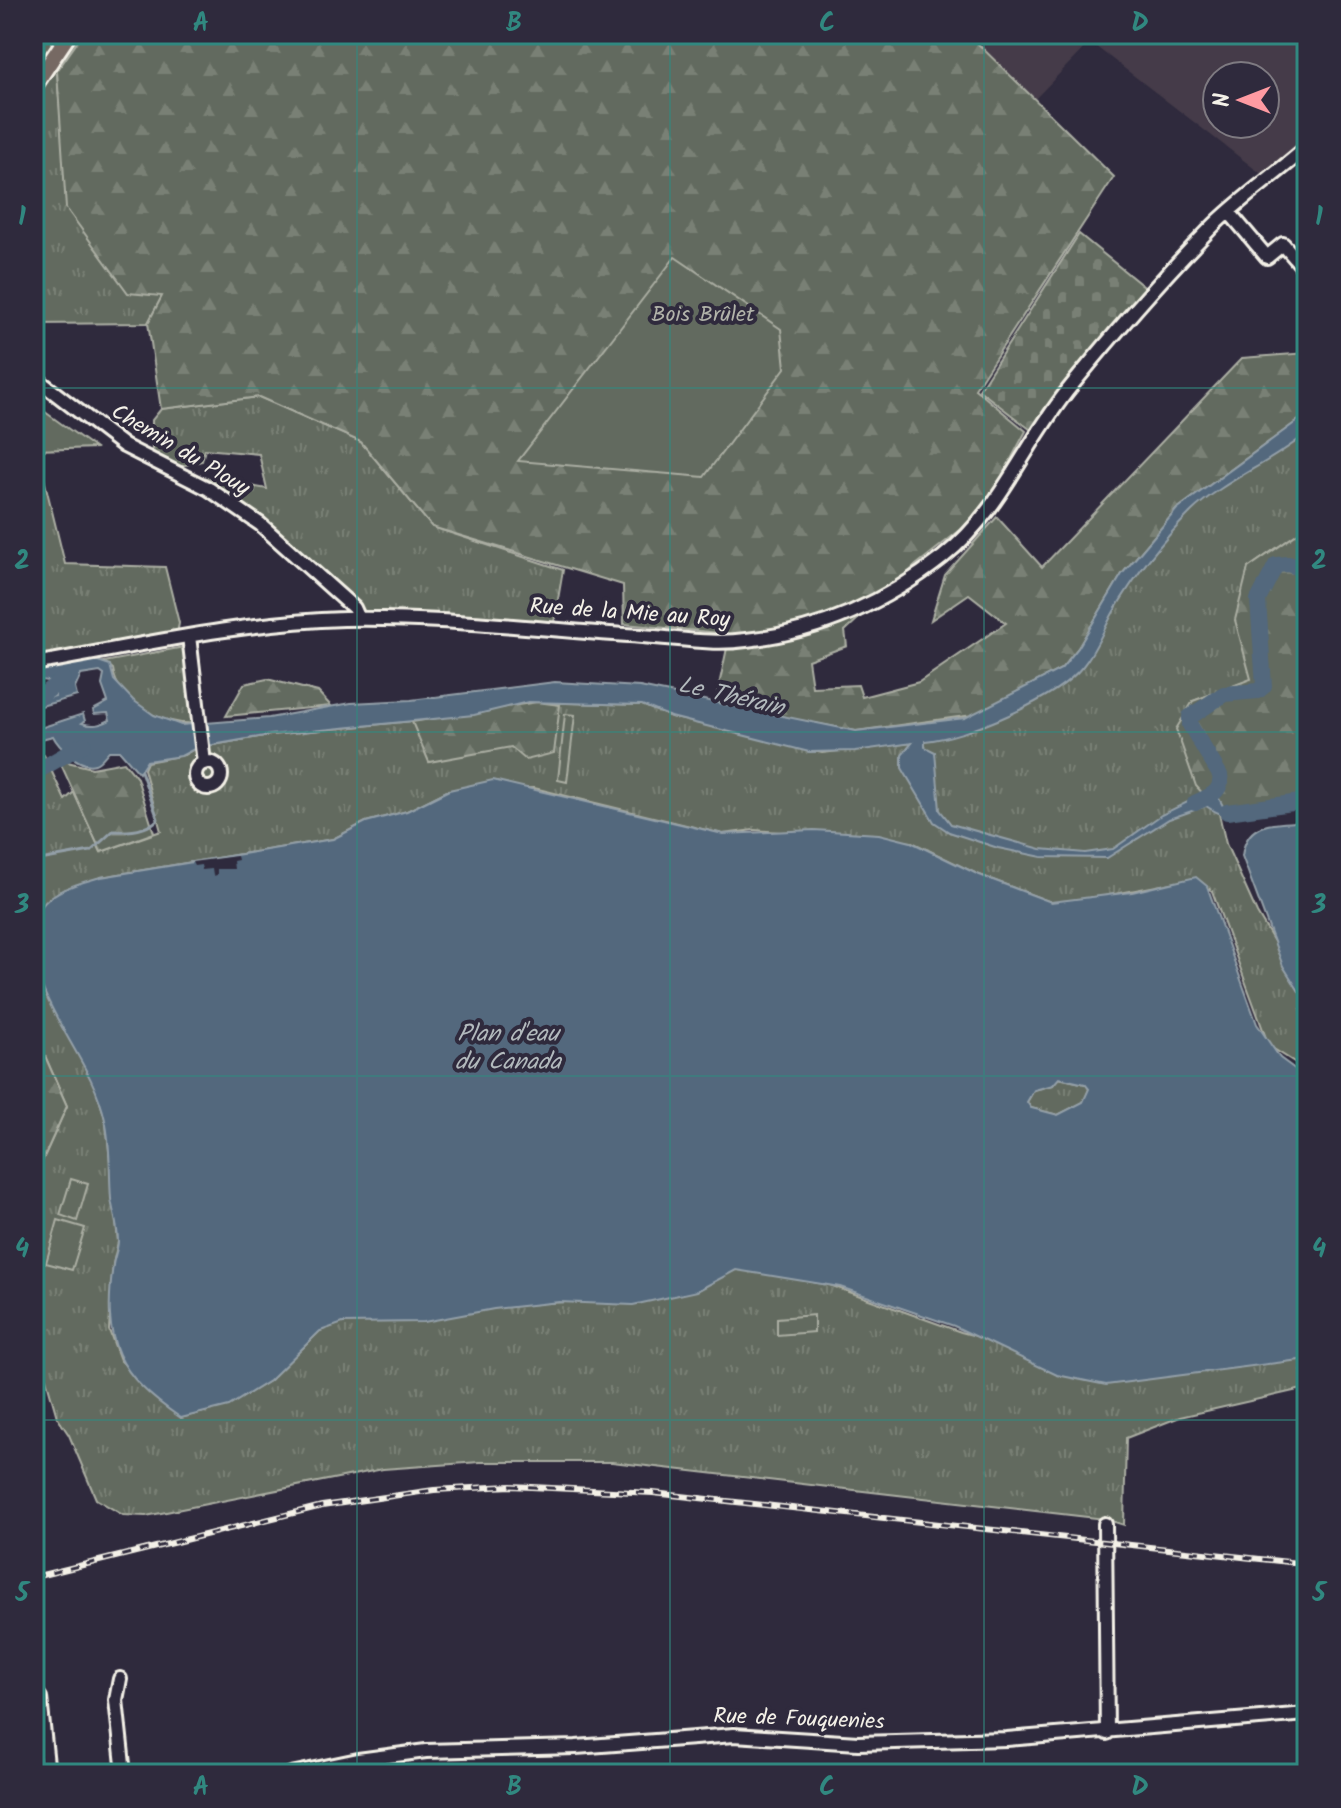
<svg xmlns="http://www.w3.org/2000/svg" width="1341" height="1808" viewBox="0 0 1341 1808" font-family="Kalam,sans-serif">
<defs>
<pattern id="grass-tufts" width="24" height="20" patternUnits="userSpaceOnUse" patternTransform="scale(2)"><rect width="24" height="20" fill="#626a5e"/><path d="M3 7l-1-3M5 7V3M7 7l1-3M15 17l-1-3M17 17v-4M19 17l1-3" fill="none" stroke="#798075"/></pattern>
<pattern id="forest-firs" width="22" height="20" patternUnits="userSpaceOnUse" patternTransform="scale(2)"><rect width="22" height="20" fill="#626a5e"/><path d="M5 1l3.5 6h-7zM16 11l3.5 6h-7z" fill="#798075"/></pattern>
<pattern id="cemetery-stones" width="16" height="16" patternUnits="userSpaceOnUse" patternTransform="scale(2)"><rect width="16" height="16" fill="#626a5e"/><path d="M2 7V4a2 2 0 0 1 4 0v3zM10 15v-3a2 2 0 0 1 4 0v3z" fill="#798075"/></pattern>
</defs>
<rect width="100%" height="100%" fill="#2f2a3d"/>
<filter id="ink" filterUnits="userSpaceOnUse"><feTurbulence type="fractalNoise" baseFrequency=".0125" numOctaves="2"/><feDisplacementMap in="SourceGraphic" scale="16" xChannelSelector="R" yChannelSelector="G"/><feConvolveMatrix kernelMatrix="1 2 1 2 8 2 1 2 1" color-interpolation-filters="sRGB"/></filter>
<g filter="url(#ink)">
<path fill="#443b48" fill-rule="evenodd" d="M968 34H1307V134L1264 176 1090 42 1035 99ZM1217 76H1265V124H1217Z"/>
<path fill="url(#grass-tufts)" stroke="#abaea3" stroke-width="2" d="M48 34H83L57 71 60 110 163 295 148 323 34 324V54Z
M259 397 361 442 432 527 563 570 553 629 361 612 206 478 267 489 259 454 205 449 202 461 173 468 152 456V420L161 409Z
M34 404 95 448 37 450 65 564 165 567 179 623 177 635 34 658Z
M1307 414V527L1248 568 1252 679 1193 701 1226 844 1257 913 1307 997V1070L1269 1046 1212 891 1201 882 1172 883 1073 902H1051L977 874 912 842 754 830 723 834 534 788 449 790 407 811 366 822 333 839 101 877 59 892 43 905 34 923V756L44 755 65 800 74 792 101 852 161 831 144 769 147 762 184 755 196 748 270 735 474 715 528 702 642 705 671 717 822 753 912 743 924 723 965 718 1027 687 1208 484Z
M184 647 194 723C163 726 117 702 113 669L104 662Z
M34 968 93 1080 106 1121 118 1242 113 1264 109 1330 114 1344 120 1360 181 1418 229 1405 269 1381 320 1331 348 1320 491 1306 642 1298 738 1269H785L961 1332 1109 1371 1307 1353V1388L1180 1417 1126 1438 1124 1525 1105 1519 612 1462H480L383 1469 146 1516 123 1515 96 1499 69 1435 57 1417 34 1336V1179L67 1106 34 1031Z
M1058 1078 1086 1084 1089 1089 1084 1102 1058 1115 1031 1108 1027 1102 1034 1090 1053 1085Z"/>
<path fill="url(#forest-firs)" stroke="#abaea3" stroke-width="2" d="M83 34H968L1114 177 975 389 1026 431 983 512 916 565 845 631 847 646 808 660 812 687 858 685 862 697 919 682 1006 623 969 594 931 620 945 575 997 517 1042 567 1242 358 1307 353V414L1177 509 1122 574 1078 648 1061 669 973 715 856 731 715 704 730 634 624 624 623 585 432 527 361 442 259 397 161 409 148 323 162 296 128 293 66 208 57 71Z
M1307 527V805L1222 815 1196 786 1176 729 1193 701 1251 679 1235 620 1248 568Z
M267 679 318 692 331 706 226 716 244 684Z
M537 702 560 705 554 753 526 760 511 747 429 762 412 722Z
M59 760 92 768 124 762 137 778 154 833 101 852Z
M34 1031 67 1106 34 1179Z"/>
<path fill="url(#cemetery-stones)" stroke="#abaea3" stroke-width="2" d="M1079 234 1149 291 1031 430 979 390Z"/>
<path fill="#626a5e" stroke="#abaea3" stroke-width="2" d="M675 257 781 329 785 368 704 477 518 461Z
M565 714 575 715 567 782 558 780Z
M71 1179 88 1184 77 1221 60 1215Z
M58 1220 85 1228 72 1270 46 1263Z
M814 1315V1332L777 1335V1318Z"/>
<path fill="#52687d" stroke="#939fa8" stroke-width="2" fill-rule="evenodd" d="M1307 414V433C1272 463 1224 480 1191 512 1161 542 1134 577 1113 613 1103 631 1096 650 1083 666 1057 699 966 738 925 741V747L935 752 940 810 951 824 1041 849 1085 853 1113 849 1161 815 1214 789 1223 806H1249L1250 813C1229 817 1222 817 1206 806L1169 819 1107 858 1042 857 998 848 949 832 934 822 902 768V755L912 743 855 751 809 752 671 717 642 705 528 702 474 715 270 735 196 748 181 756 147 761 139 773 120 751H109C105 755 100 763 95 764 80 769 58 746 53 736L34 741V730L83 714 85 721 82 723C93 727 100 725 110 720L108 713 94 714 93 710 108 702 102 685 104 675 100 672 81 675 75 688 77 696 34 708V702L55 696 54 682 34 679V667L92 659 110 665 114 680 133 700 154 715 181 725 269 718 351 703 411 700 555 682 640 687 856 731 965 718 1061 669 1078 648 1122 574 1177 509Z
M493 780 723 834 814 830 879 834 911 842 977 874 1051 902 1132 892 1196 877 1207 886 1257 1024 1280 1058 1307 1078V1359L1106 1385 1057 1375 954 1326 840 1287 736 1270 697 1291 633 1305 559 1302 494 1309 424 1322 343 1323 320 1331 269 1381 229 1406 181 1418C117 1375 102 1342 113 1265 114 1257 118 1249 118 1241 118 1227 113 1212 111 1199 109 1173 111 1145 105 1120 91 1052 21 994 34 923 40 892 76 884 101 877L333 839 366 822 407 811 449 790ZM1059 1078 1085 1084 1089 1089 1083 1102 1058 1115 1031 1108 1027 1102 1034 1090 1053 1085Z
M1307 821V1004L1283 966 1242 856C1247 818 1276 825 1307 821Z"/>
<path fill="#2f2a3d" d="M237 856 238 860 233 861 234 869H217V875L213 876 212 869 202 870 201 865 194 866 192 862Z"/>
<g fill="none" stroke-linecap="round" stroke-linejoin="round">
<path stroke="#939fa8" stroke-width="3" d="M34 861 91 851 113 831C128 832 147 831 158 819L141 771"/>
<path stroke="#52687d" stroke-width="16" d="M34 701 63 679
M34 773 84 744
M1195 803C1209 796 1223 793 1220 775L1190 725V717L1224 694 1258 691 1264 686 1258 600 1276 565 1288 564 1307 570
M1227 812 1307 801"/>
<defs>
<path id="minor" d="M1229 212 1267 257 1283 244 1307 272
M34 377 124 446 209 489 260 524 354 608 359 619
M189 636 204 763
M34 664C137 646 239 622 344 619 443 617 543 630 642 636 677 638 712 645 746 640 819 632 886 602 943 557 1003 509 1024 443 1072 385 1116 331 1162 278 1210 229 1239 199 1276 175 1307 147
M195 775a13 13 0 1 1 26 0a13 13 0 1 1-26 0Z
M1105 1524 1107 1733
M120 1679 116 1700 124 1774
M34 1690 40 1698 48 1774
M291 1774 358 1760 426 1751 576 1747 734 1735 858 1743 1007 1739 1307 1714"/>
<path id="major" d="M34 86 69 34"/>
</defs>
<use href="#minor" stroke="#f4f1e8" stroke-width="18"/>
<use href="#major" stroke="#f4f1e8" stroke-width="20"/>
<use href="#minor" stroke="#2f2a3d" stroke-width="12"/>
<use href="#major" stroke="#766964" stroke-width="14"/>
<defs>
<path id="rail" d="M34 1577 322 1506 434 1490 511 1486 653 1493 1307 1564"/>
</defs>
<use href="#rail" stroke="#f4f1e8" stroke-width="6"/>
<use href="#rail" stroke="#2f2a3d" stroke-width="3" stroke-dasharray="9" stroke-linecap="butt"/>
</g>
</g>
<path fill="none" stroke="#318880" stroke-width="2" stroke-opacity="0.55" d="M357 34V1774M670 34V1774M984 34V1774M34 388H1307M34 732H1307M34 1076H1307M34 1420H1307"/>
<g text-anchor="middle" dominant-baseline="central" stroke-width="8" stroke-linejoin="round" paint-order="stroke">
<g font-size="22" fill="#b2b4aa" stroke="#2f2a3d">
<text x="703" y="315">Bois Brûlet</text>
</g>
<g font-size="22" fill="#f4f1e8" stroke="#2f2a3d">
<text transform="translate(180 451) rotate(31)">Chemin du Plouy</text>
<text transform="translate(630 614) rotate(4)">Rue de la Mie au Roy</text>
<text transform="translate(799 1720) rotate(2)">Rue de Fouquenies</text>
</g>
<g font-size="24" font-style="italic" fill="#b3babd" stroke="#2f2a3d">
<text transform="translate(731 697) rotate(13)">Le Thérain</text>
<text x="508" y="1034">Plan d'eau<tspan x="508" dy="28">du Canada</tspan></text>
</g>
</g>
<rect width="1341" height="1808" fill="none" stroke="#2f2a3d" stroke-width="88"/>
<g transform="translate(1241 100) rotate(270)"><circle r="38" fill="#2f2a3d" stroke="#7e7a81" stroke-width="2"/>
<path d="M0-6L14 30L0 20L-14 30Z" fill="#ff9aa2"/>
<text y="-12" font-size="22" font-weight="bold" text-anchor="middle" fill="#f4f1e8">N</text>
</g>
<rect x="44" y="44" width="1253" height="1720" fill="none" stroke="#318880" stroke-width="3"/>
<g font-size="26" text-anchor="middle" font-weight="bold" fill="#318880">
<text x="201" y="31">A</text>
<text x="514" y="31">B</text>
<text x="827" y="31">C</text>
<text x="1140" y="31">D</text>
<text x="22" y="225">1</text>
<text x="1319" y="225">1</text>
<text x="22" y="569">2</text>
<text x="1319" y="569">2</text>
<text x="22" y="913">3</text>
<text x="1319" y="913">3</text>
<text x="22" y="1257">4</text>
<text x="1319" y="1257">4</text>
<text x="22" y="1601">5</text>
<text x="1319" y="1601">5</text>
<text x="201" y="1795">A</text>
<text x="514" y="1795">B</text>
<text x="827" y="1795">C</text>
<text x="1140" y="1795">D</text>
</g>
</svg>
